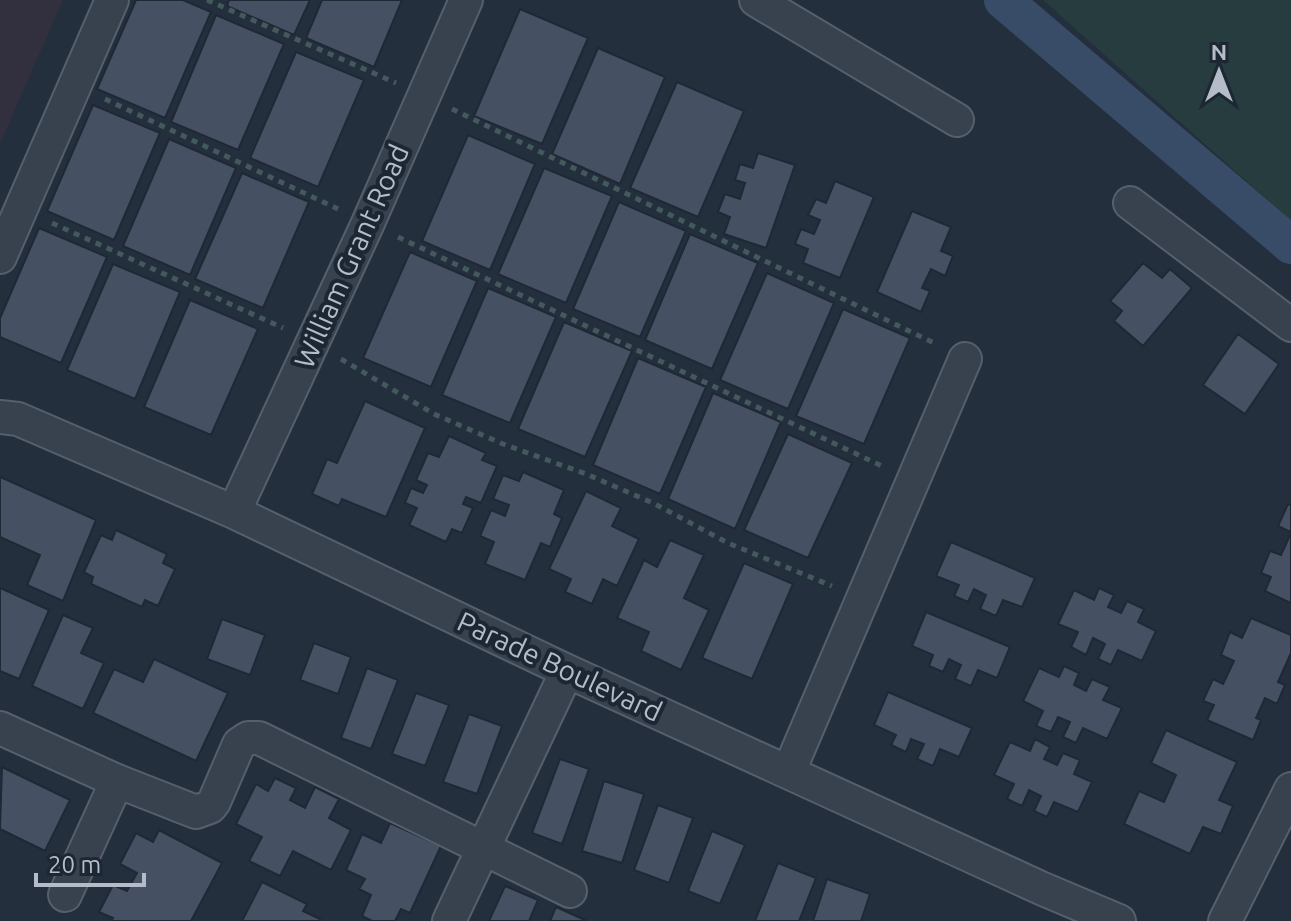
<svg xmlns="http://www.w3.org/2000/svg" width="1291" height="921" viewBox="0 0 1291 921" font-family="Ubuntu,sans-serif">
<rect width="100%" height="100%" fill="#242f3e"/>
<path fill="#32303f" d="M0 0H63L0 143Z"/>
<path fill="#263c3f" d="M1043 0H1291V221Z"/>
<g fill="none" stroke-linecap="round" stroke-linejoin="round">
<path stroke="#394c67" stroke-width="38" d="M1003 0 1291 245"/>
</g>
<path fill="#455162" stroke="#1f2835" stroke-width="2" d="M136 0H183L211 12 165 118 97 89Z
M229 0H310L294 35 227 6Z
M322 0H402L374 67 306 38Z
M520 9 588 38 542 144 474 116Z
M216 15 284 44 238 150 171 122Z
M598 48 665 77 620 184 552 154Z
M296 52 364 80 318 187 250 158Z
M677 82 744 111 698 217 630 188Z
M93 105 160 133 114 240 47 211Z
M468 135 535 164 490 270 422 241Z
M169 139 236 168 190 275 123 246Z
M758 153 795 165 766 248 724 234 730 217 718 212 725 194 740 199 745 183 735 180 740 164 753 168Z
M544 168 612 196 566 303 498 274Z
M242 173 309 202 263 308 195 279Z
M835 181 874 197 840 278 803 263 808 249 795 244 801 229 814 234 820 220 808 215 816 199 826 203Z
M619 202 686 231 640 337 573 309Z
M912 211 951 227 941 251 953 256 945 276 931 269 922 288 930 291 921 312 877 292Z
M39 228 107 257 61 363 0 337V318Z
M690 234 758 263 712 369 645 340Z
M410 252 477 281 431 387 363 358Z
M1143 263 1162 278 1170 269 1192 288 1143 346 1114 321 1122 311 1110 301Z
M113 264 180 292 135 399 67 370Z
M767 273 834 303 788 409 720 380Z
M488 288 556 317 510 423 442 395Z
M190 300 258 329 211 435 144 407Z
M843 309 910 338 864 444 796 416Z
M564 322 632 351 585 457 518 429Z
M1238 334 1279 364 1245 414 1203 385Z
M638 358 706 387 660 494 593 465Z
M713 393 781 422 735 529 668 499Z
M365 401 425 428 386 517 342 499 339 506 312 494 327 459 337 463Z
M788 434 852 463 808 558 744 530Z
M449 436 486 453 482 460 497 466 481 503 466 497 463 504 473 508 462 533 452 529 446 542 409 525 417 508 405 503 411 488 423 493 427 485 416 480 428 453 439 457Z
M523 472 564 490 554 514 562 518 550 547 541 543 525 580 485 564 494 542 480 536 491 510 505 516 509 505 493 499 503 475 519 481Z
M0 477 96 520 63 601 27 585 40 555 0 537Z
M586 491 621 508 612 526 639 539 617 586 603 579 592 604 565 592 571 579 549 569Z
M1288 504 1291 505V532L1278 526Z
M116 530 167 554 163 563 175 569 158 606 145 600 142 607 91 584 93 577 84 572 101 535 112 540Z
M1291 533V603L1265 591 1271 577 1261 573 1270 551 1281 555Z
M670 540 704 555 684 598 709 610 681 670 641 651 649 632 617 618 644 560 657 567Z
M951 542 1035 578 1022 607 1003 600 996 616 980 609 986 595 974 589 968 602 954 596 959 585 936 576Z
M744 563 793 584 752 679 702 658Z
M0 588 49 610 19 679 0 671Z
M1099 588 1114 595 1108 607 1121 613 1127 601 1144 609 1138 622 1156 631 1142 661 1118 650 1111 665 1098 659 1105 644 1093 638 1086 655 1071 647 1078 632 1058 624 1074 590 1094 600Z
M926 612 1010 647 997 678 978 670 971 686 955 679 961 665 949 659 943 672 929 666 933 655 912 646Z
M63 615 93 628 81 653 104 663 83 709 32 686Z
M1251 618 1291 635V653L1278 682 1285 685 1277 704 1265 698 1256 718 1261 720 1253 740 1207 720 1214 705 1203 701 1213 679 1223 684 1234 661 1221 655 1230 632 1242 638Z
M222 619 265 635 250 675 207 659Z
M314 643 351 657 338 694 300 680Z
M154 659 228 693 196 761 93 713 114 669 143 682Z
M1064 666 1079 673 1074 685 1086 691 1092 679 1110 687 1103 700 1122 708 1107 739 1083 728 1076 743 1063 737 1070 722 1058 717 1051 732 1036 726 1043 711 1023 701 1039 668 1059 677Z
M367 668 398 680 371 749 341 738Z
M888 692 972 728 959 757 940 749 933 766 917 759 924 744 911 739 906 752 891 745 896 735 874 725Z
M416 693 449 705 425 766 392 754Z
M469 714 502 726 477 794 443 782Z
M1166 730 1237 762 1219 800 1233 806 1221 834 1203 827 1190 854 1124 824 1139 791 1164 802 1176 775 1151 763Z
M1035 739 1050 747 1044 759 1057 765 1063 753 1080 760 1074 774 1092 782 1078 812 1054 802 1047 817 1034 811 1041 796 1029 790 1022 806 1007 799 1014 784 994 775 1010 742 1030 751Z
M560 759 589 769 562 844 532 833Z
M2 767 70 800 45 851 0 829Z
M275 778 296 788 290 800 305 808 315 787 339 799 329 818 351 830 331 870 293 851 280 876 249 861 262 837 236 824 256 784 268 791Z
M604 781 644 794 622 863 582 851Z
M658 805 693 818 669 883 634 870Z
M390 823 441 846 410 913 401 909 395 921H372L362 916 371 895 359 889 365 879 346 870 362 834 381 843Z
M159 830 222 863 191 921H111L113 918 99 912 113 885 127 891 137 873 120 864 136 833 153 842Z
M712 831 745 845 720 904 688 891Z
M778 863 816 878 799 921H755Z
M827 879 870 894 861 921H813Z
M262 882 307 904 303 911 320 919 319 921H242Z
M505 886 538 900 529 921H489Z
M556 907 587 921H550Z"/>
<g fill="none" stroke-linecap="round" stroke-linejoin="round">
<defs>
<path id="minor" d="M756 0 957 120
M1130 203 1291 325
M0 257 112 0
M0 417 18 419 234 512 567 671 1043 889 1119 921
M234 512 368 223 466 0
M0 728 117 781 196 812 210 807 214 802 239 744 248 738H259L570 891
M789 771 965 359
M65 895 117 781
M449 921 567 671
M1225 921 1291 789"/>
</defs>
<use href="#minor" stroke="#565f6c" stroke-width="36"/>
<path stroke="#44595c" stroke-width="5" stroke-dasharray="6 6" stroke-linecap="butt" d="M207 0 396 83
M105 99 338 209
M452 109 936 344
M52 223 283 328
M398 237 884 467
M341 359 434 414 503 444 586 474 653 503 728 543 832 586"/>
<use href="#minor" stroke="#38414e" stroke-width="32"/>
</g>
<g text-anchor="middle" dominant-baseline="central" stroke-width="8" stroke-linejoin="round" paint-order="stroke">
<g font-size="28" fill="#b4bcc9" stroke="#1d2633">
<text transform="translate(351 256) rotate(-66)">William Grant Road</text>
<text transform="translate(560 666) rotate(25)">Parade Boulevard</text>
</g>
</g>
<g transform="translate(1219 72)" stroke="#1d2633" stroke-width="6" paint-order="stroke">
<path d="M0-6L14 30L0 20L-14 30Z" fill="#b4bcc9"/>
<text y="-12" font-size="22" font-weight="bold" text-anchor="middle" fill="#b4bcc9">N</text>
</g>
<path d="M36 873v12h108v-12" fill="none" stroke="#b4bcc9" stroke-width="4"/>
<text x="48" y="873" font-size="24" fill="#b4bcc9" stroke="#1d2633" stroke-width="6" paint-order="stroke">20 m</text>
</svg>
